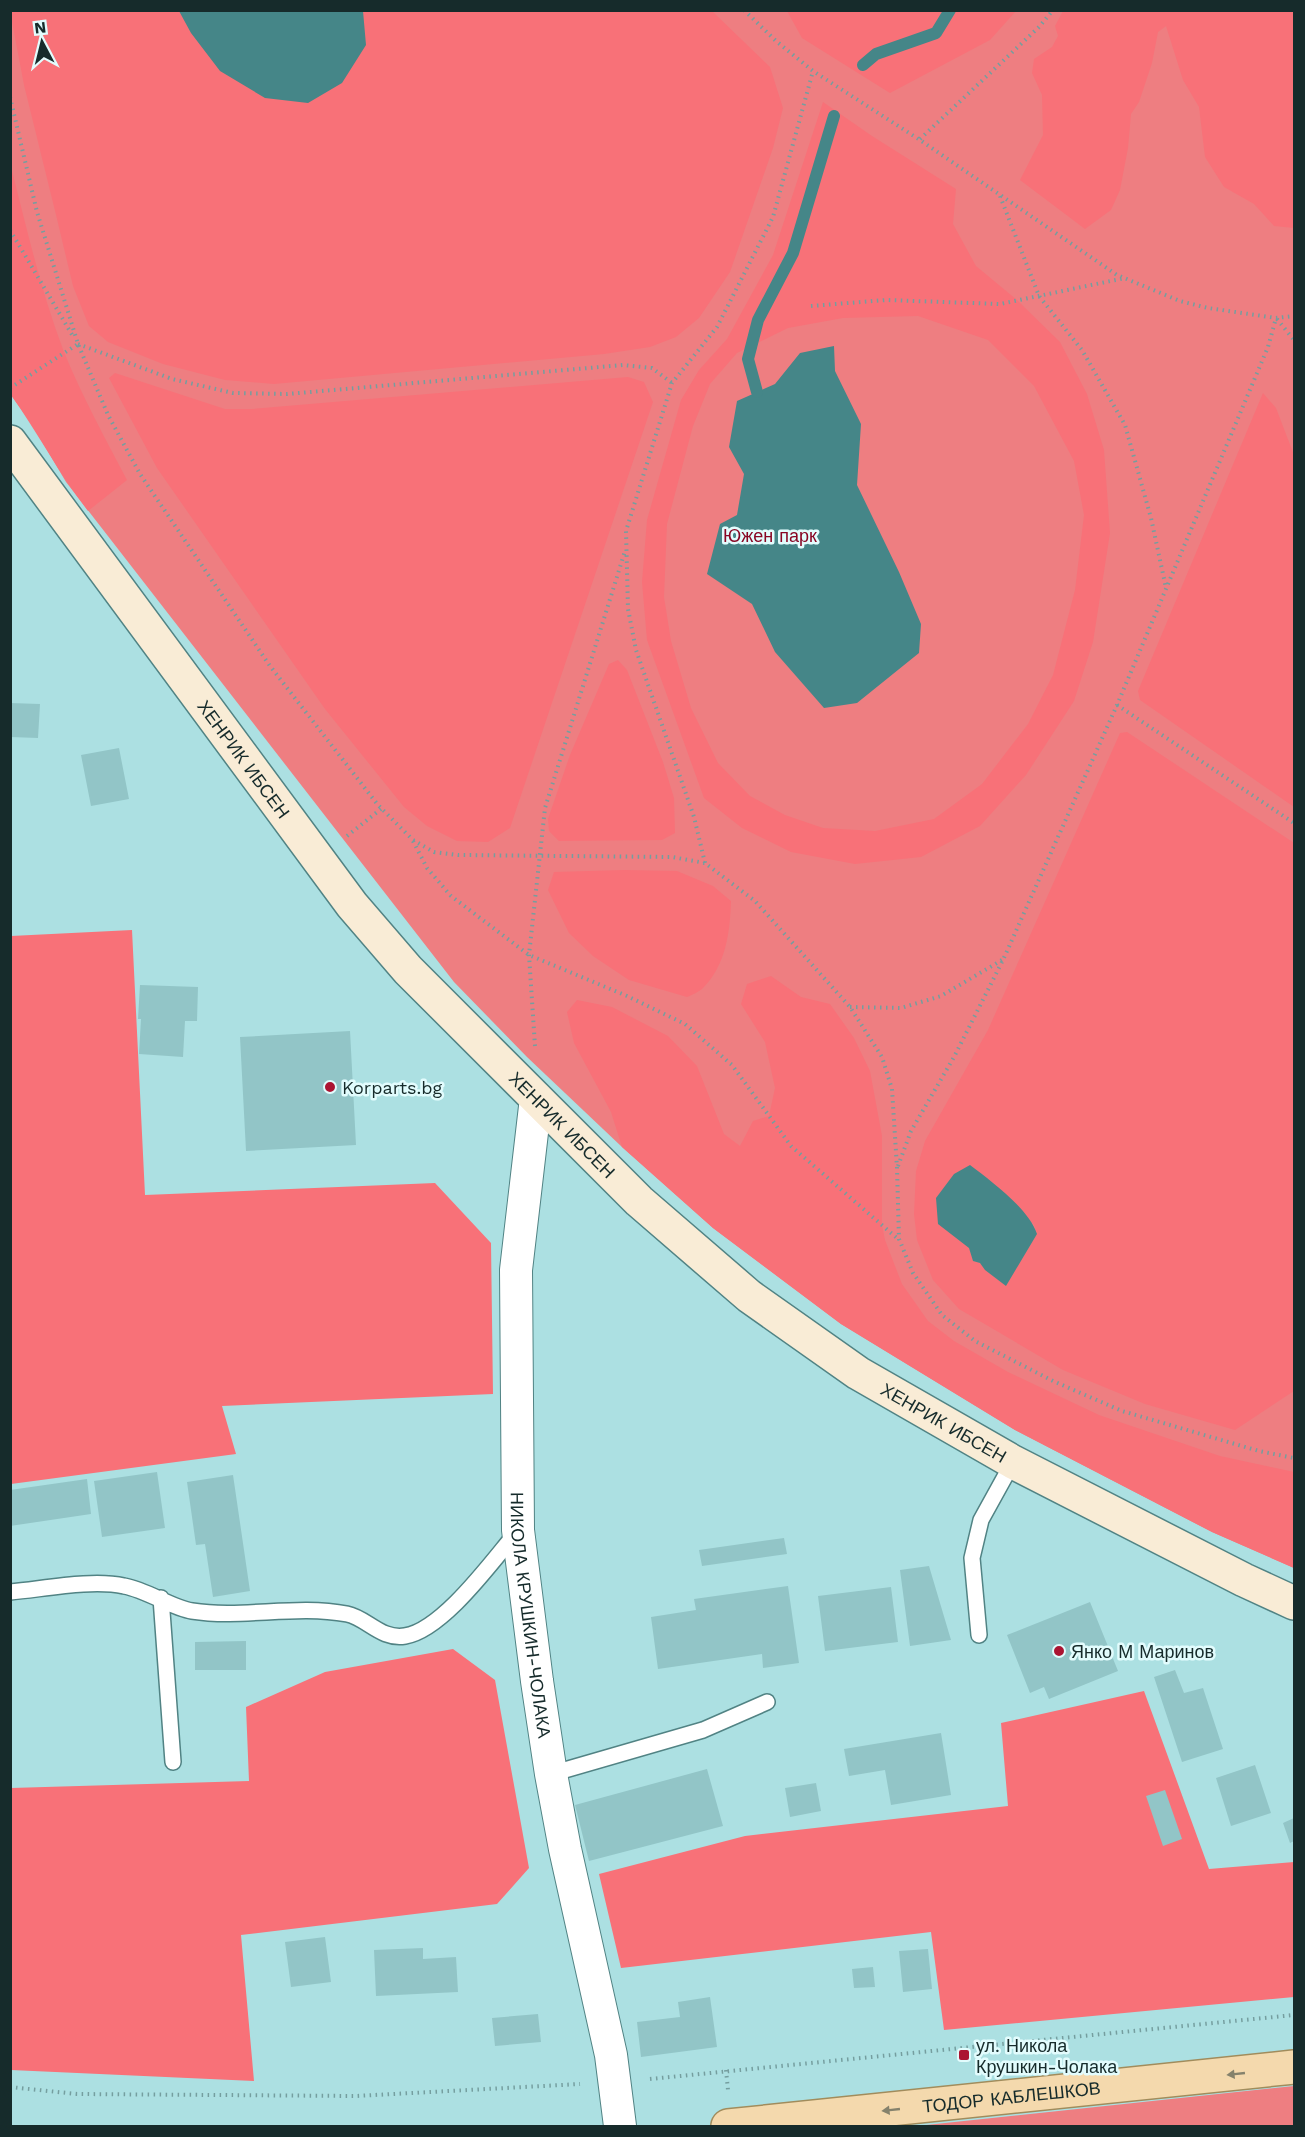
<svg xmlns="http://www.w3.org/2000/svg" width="1305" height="2137" viewBox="0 0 1305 2137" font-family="'Work Sans',sans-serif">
<rect width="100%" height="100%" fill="#ace0e2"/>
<path fill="#ee7e81" d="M10 11H1294V1568L1212 1532 1015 1430 841 1324 713 1228 622 1147 527 1057 454 982 66 482 31 423 11 395Z
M1294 2086V2126H917Z"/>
<path fill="#f87178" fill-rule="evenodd" d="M10 11H712L770 67 783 108 773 148 730 272 699 318 676 337 650 347 604 354 274 384 225 380 163 364 108 342 89 326 73 286 57 219 24 85Z
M787 11H1016L990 40 890 93 802 38Z
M1063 11H1294V228L1274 226 1254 204 1224 187 1205 157 1199 107 1183 80 1166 26 1158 32 1152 63 1139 102 1131 114 1128 148 1120 190 1111 210 1085 229 1020 180 1043 135 1042 95 1032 73 1034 59 1052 47 1058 36 1055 26Z
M823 102 872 136 956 189 953 224 976 266 1017 300 1060 342 1087 394 1104 450 1110 533 1093 642 1074 701 1026 775 980 826 921 857 855 864 791 852 742 828 704 798 647 640 642 582 647 520 681 400 699 370 727 339 773 255ZM918 316 988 340 1034 386 1074 461 1084 515 1075 590 1053 675 1028 724 982 784 934 819 875 831 823 828 785 815 750 796 718 763 691 708 671 641 664 597 667 524 693 426 710 384 737 353 788 328 843 318Z
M11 167C27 229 41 292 64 352 82 396 105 438 127 480L88 511C59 474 38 433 11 395Z
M115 373 225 409H252L628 377 644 382 653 402 510 828 488 842 457 841 427 826 404 807 325 709 157 468 109 378Z
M1263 393 1276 408 1294 455V807L1140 700 1138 691Z
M618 660 627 670 663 762 674 798 675 833 662 840 559 841 549 831 548 819 570 755 609 664Z
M1127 732 1294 843V1391L1235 1430 1145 1404 1063 1370 959 1309 933 1280 917 1240 914 1214 916 1171 925 1141 988 1030 1120 733ZM1003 1191 1034 1225 1037 1234 1006 1285 980 1263 973 1261 969 1248Z
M624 870 677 871 713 886 731 901C730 932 726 965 703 988 699 992 692 995 687 997L629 980 593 956 569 933 548 890 554 872Z
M132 930 145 1195 435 1183 491 1243 493 1394 222 1406 236 1454 11 1484V936Z
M771 976 801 997 830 1004 854 1038 870 1071 882 1136V1225L885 1240 902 1284 928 1321 954 1341 1008 1372 1099 1415 1220 1456 1294 1472V1568L1212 1532 1015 1430 841 1324 713 1228 622 1147 611 1112 574 1043 567 1012 577 1000 612 1007 668 1036 697 1066 724 1134 740 1146 753 1121 769 1116 775 1088 765 1042 741 1004 747 984Z
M453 1649 495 1680 529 1868 497 1904 241 1935 254 2081 11 2070V1788L249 1781 246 1707 325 1672Z
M1144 1691 1209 1869 1294 1862V1997L944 2030 931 1932 621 1968 599 1874 745 1836 1008 1806 1001 1723Z"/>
<path fill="#458688" d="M179 11H363L366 45 342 83 308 103 265 98 220 71 191 33Z
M834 346 835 371 861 424 857 485 899 572 921 624 919 653 857 703 824 708 775 652 752 604 707 574 720 524 737 515 744 474 729 447 737 401 775 384 800 353Z
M970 1165C991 1181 1029 1209 1037 1234L1006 1286 985 1270 980 1263 973 1261 969 1248 938 1224 936 1198 954 1174Z"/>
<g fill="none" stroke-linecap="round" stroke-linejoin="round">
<path stroke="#458688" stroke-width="12" d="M863 65 876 54 936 33 950 10
M757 392 748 359 758 320 793 253 834 116"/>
</g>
<path fill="#92c5c7" d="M10 703 40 704 38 738 10 737Z
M119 748 129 799 91 806 81 755Z
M140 985 198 987 197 1021H185L183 1057 139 1054 141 1019H138Z
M350 1031 356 1145 246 1151 240 1037Z
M157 1472 165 1528 102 1537 94 1481Z
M233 1475 250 1591 213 1597 205 1544 196 1545 187 1482Z
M87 1479 91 1514 10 1526V1490Z
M784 1538 787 1554 702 1566 699 1550Z
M929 1566 951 1640 910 1646 900 1570Z
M788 1586 799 1663 763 1668 762 1654 658 1669 651 1617 696 1610 694 1599Z
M891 1587 898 1642 825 1651 818 1596Z
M1090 1602 1118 1671 1049 1699 1044 1687 1030 1693 1007 1635Z
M246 1641V1670H195V1642Z
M1175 1670 1184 1693 1203 1688 1223 1749 1182 1762 1154 1677Z
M941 1733 951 1795 891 1805 885 1770 849 1776 844 1749Z
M1255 1765 1271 1813 1231 1826 1216 1778Z
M707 1769 723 1826 589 1861 575 1805Z
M816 1783 821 1811 790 1817 785 1788Z
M1165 1790 1182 1839 1163 1846 1146 1796Z
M1294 1818V1841L1290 1843 1283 1823Z
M325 1937 331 1982 291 1987 285 1942Z
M423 1948V1959L456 1957 458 1992 376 1996 374 1950Z
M928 1949 932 1989 903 1992 899 1951Z
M873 1967 875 1987 854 1988 852 1969Z
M710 1997 717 2047 641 2057 637 2022 680 2017 678 2002Z
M538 2014 541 2042 495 2046 492 2018Z"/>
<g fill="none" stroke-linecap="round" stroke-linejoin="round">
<defs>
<path id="service" d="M10 1592C44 1589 92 1579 124 1586 147 1590 172 1608 192 1611 243 1619 296 1604 347 1614 367 1618 381 1640 405 1636 443 1630 493 1560 517 1532
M161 1598 173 1762
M979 1635 972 1558 981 1520 1013 1462
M551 1774 703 1730 767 1702"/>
<g id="minor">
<path id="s1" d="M536 1098 516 1270 518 1530 537 1681 551 1774 565 1849 611 2055 620 2126"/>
</g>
<g id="secondary">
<path id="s2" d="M10 442 352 905 408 970 639 1201 749 1296 858 1373 1013 1462 1244 1580 1294 1603"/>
</g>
<g id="primary">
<path id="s3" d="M728 2126 1294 2067"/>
</g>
</defs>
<use href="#service" stroke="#518384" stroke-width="18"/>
<use href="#minor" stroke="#518384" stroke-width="34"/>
<use href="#secondary" stroke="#518384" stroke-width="36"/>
<use href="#primary" stroke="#a18c5c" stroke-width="36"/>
<path stroke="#759e9f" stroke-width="4" stroke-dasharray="1.5 4.5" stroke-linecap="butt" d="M744 10 776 41 813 71 920 140 1117 275 1180 301 1208 308 1276 318 1294 316
M10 97 37 212 78 344 108 415 140 474 270 666 378 805 413 840 434 852 458 855 672 857 705 863 755 901 850 1007 882 1057 892 1089 897 1168 899 1239 913 1273 942 1315 975 1341 1053 1381 1122 1411 1259 1451 1294 1458
M920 139 1039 27 1053 10
M1000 196 1039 296 1082 350 1125 425 1151 518 1166 588
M10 230 74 338
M811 306 886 300 1000 304 1125 278
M1277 319 1294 340
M78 344 172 379 233 393 287 394 623 365 652 368 672 383
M10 388 78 344
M1117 705 1294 823
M347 836 381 809
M413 841 427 868 451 896 529 955 627 996 685 1024 732 1065 791 1146 898 1239
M705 863 694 817 636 650 628 609 626 531 672 383 717 327 773 217 813 71
M850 1007 901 1008 941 996 1002 960
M535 1046 529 955 545 808 625 551
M898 1166 911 1131 954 1057 1003 960 1117 705 1268 347 1276 318
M726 2070 728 2090
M650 2079 1294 2015
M10 2087 77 2094 356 2096 580 2084"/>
<use href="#service" stroke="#fff" stroke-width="15"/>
<use href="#minor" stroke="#fff" stroke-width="32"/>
<use href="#secondary" stroke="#f9ecd6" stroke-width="33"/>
<use href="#primary" stroke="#f4d9ad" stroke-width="33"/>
</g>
<defs><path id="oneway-solid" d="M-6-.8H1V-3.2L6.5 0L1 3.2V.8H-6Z" transform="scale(1.5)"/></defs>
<g fill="#85826c">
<use href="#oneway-solid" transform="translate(1236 2074) rotate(174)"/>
<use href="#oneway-solid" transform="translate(891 2110) rotate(174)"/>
</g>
<g fill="#ab1532" stroke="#e2fcfd" stroke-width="2">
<circle cx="330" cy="1087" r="6"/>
<circle cx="1059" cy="1651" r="6"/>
<rect x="958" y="2049" width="12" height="12" rx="3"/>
</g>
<g text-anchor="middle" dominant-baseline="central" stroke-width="5" stroke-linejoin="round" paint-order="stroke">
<g font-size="18" fill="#890624" stroke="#e2fcfd">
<text x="770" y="535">Южен парк</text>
</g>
<g font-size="18" fill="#162b2b" stroke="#e2fcfd">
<text stroke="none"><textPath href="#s2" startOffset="394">ХЕНРИК ИБСЕН</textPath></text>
<text stroke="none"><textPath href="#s2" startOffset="880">ХЕНРИК ИБСЕН</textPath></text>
<text stroke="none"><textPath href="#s2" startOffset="1366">ХЕНРИК ИБСЕН</textPath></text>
<text stroke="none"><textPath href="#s1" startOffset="519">НИКОЛА КРУШКИН-ЧОЛАКА</textPath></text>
<text stroke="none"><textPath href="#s3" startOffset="285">ТОДОР КАБЛЕШКОВ</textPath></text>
</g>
<g font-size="18" fill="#162b2b" stroke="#e2fcfd" text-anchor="start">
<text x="342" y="1087">Korparts.bg</text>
<text x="1071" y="1651">Янко М Маринов</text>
<text x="976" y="2045">ул. Никола<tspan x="976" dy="21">Крушкин-Чолака</tspan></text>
</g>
</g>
<rect width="1305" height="2137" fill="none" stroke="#162b2b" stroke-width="24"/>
<g transform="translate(42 42) rotate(353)" stroke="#e2fcfd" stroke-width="4.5" paint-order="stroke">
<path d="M0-4.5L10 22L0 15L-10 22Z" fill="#162b2b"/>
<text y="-9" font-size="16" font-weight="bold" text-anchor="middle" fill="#162b2b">N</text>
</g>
</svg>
